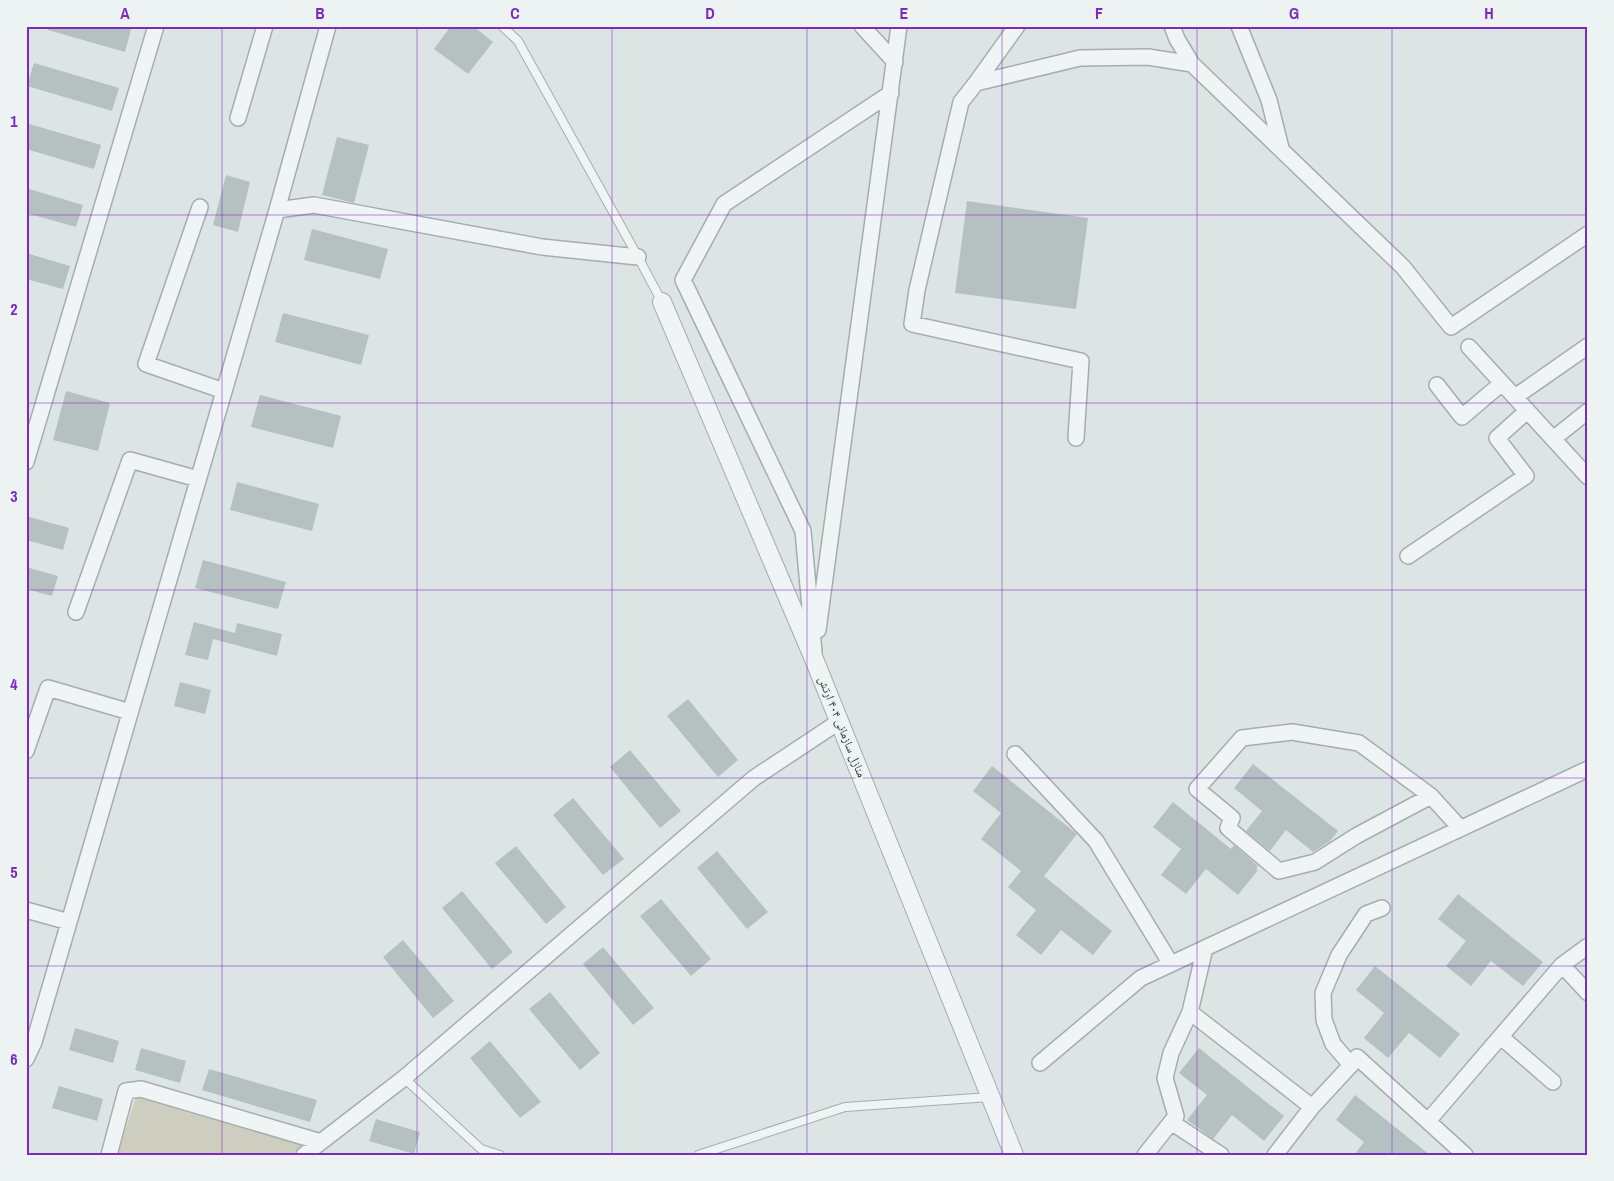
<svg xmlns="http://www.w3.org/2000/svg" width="1614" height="1181" viewBox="0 0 1614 1181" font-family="'Archivo Narrow','Noto Naskh Arabic',sans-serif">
<rect width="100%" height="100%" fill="#dde5e4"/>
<path fill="#cecec0" d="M136 1097 303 1146 293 1155H117Z"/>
<path fill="#b5c1c0" d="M49 26H132L125 52 48 30Z
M451 26H473L493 42 468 74 434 49Z
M34 63 119 88 112 111 27 86Z
M26 123 101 145 94 169 26 149Z
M337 137 369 145 354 203 322 195Z
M226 175 250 182 238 232 213 225Z
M26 188 83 205 76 227 26 213Z
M967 201 1088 218 1076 309 955 293Z
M312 229 388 249 380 279 304 260Z
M26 253 70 266 63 289 26 279Z
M283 313 369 335 361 365 275 342Z
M66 391 110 403 98 451 53 440Z
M260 395 341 416 333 448 251 427Z
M237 482 319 504 312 531 230 510Z
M26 516 69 528 63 550 26 540Z
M203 560 286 582 278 609 195 588Z
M26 567 58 576 52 596 26 589Z
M194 622 235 633 237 623 282 634 277 656 213 639 208 660 185 655Z
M180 682 211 690 205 714 174 706Z
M688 699 738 760 718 777 667 716Z
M630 750 681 811 660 828 610 767Z
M1253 764 1338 831 1330 841 1313 852 1286 830 1270 851 1246 831 1262 811 1234 788Z
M992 766 1077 834 1044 876 1112 931 1093 955 1061 930 1041 955 1016 935 1036 910 1008 887 1021 871 981 839 1001 813 973 791Z
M573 798 624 859 603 875 553 815Z
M1173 802 1231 849 1234 845 1258 866 1256 869 1258 870 1238 895 1206 869 1186 894 1161 875 1181 849 1153 827Z
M516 846 566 907 546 924 495 863Z
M717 851 768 912 747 929 697 868Z
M462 891 513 952 492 969 442 908Z
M1458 894 1543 962 1523 986 1491 961 1471 986 1446 966 1466 941 1438 919Z
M661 899 711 959 691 976 640 916Z
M403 940 454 1001 433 1018 383 957Z
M603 947 654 1008 633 1025 583 964Z
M1375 966 1460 1034 1440 1058 1409 1033 1388 1058 1364 1038 1384 1013 1356 990Z
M550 992 600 1053 580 1070 529 1009Z
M75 1028 119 1041 113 1063 69 1050Z
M490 1041 541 1102 520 1118 470 1058Z
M141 1048 186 1061 180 1083 135 1070Z
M1199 1048 1284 1116 1264 1141 1232 1115 1213 1139 1187 1120 1207 1095 1179 1073Z
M209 1069 317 1100 310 1122 202 1090Z
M59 1086 103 1099 97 1121 52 1108Z
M1355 1095 1430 1155H1354L1364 1142 1336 1120Z
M376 1119 420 1132 414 1154 369 1141Z"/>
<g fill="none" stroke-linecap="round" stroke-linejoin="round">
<defs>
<path id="service" d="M502 26 518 41 638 257 662 302
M404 1078 481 1149 500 1155
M698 1155 845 1107 990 1097"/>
<path id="minor" d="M862 26 895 62
M1172 26 1177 39 1192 64
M1239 26 1269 100 1281 148
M976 83 1017 26
M238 118 265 26
M200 207 146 364 224 391
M277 210 328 26
M1469 347 1588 477
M1437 385 1462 417 1502 383
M1515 397 1588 346
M1076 438 1081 361 912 324 917 290 961 102 976 83 1080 58 1148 57 1192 64 1403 267 1451 327 1588 234
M1553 439 1588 411
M26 462 156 26
M1408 556 1526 476 1497 438 1527 411
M76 612 130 460 198 479
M818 630 899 26
M814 652 803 531 683 280 724 204 891 93
M26 751 48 688 130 712
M1015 754 1096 841 1171 964
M1431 796 1356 836 1315 862 1279 871 1228 828 1232 818 1197 789 1242 738 1292 732 1359 743 1431 796 1460 828
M26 910 69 922
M1562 965 1588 993
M1190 1012 1312 1107
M1501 1037 1553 1082
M26 1059 34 1042 277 210 314 205 542 247 638 257
M1040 1063 1141 978 1588 769
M1351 1065 1357 1057 1465 1155
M1428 1121 1562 965 1588 946
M1171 1122 1221 1155
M109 1155 126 1091 141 1089 321 1142
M304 1155 404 1078 754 778 840 721
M1145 1155 1176 1116 1165 1078 1171 1053 1190 1012 1205 948
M1275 1155 1312 1107 1351 1065 1333 1044 1324 1020 1323 993 1339 955 1366 914 1382 908"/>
<path id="tertiary" d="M662 302 814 659 1014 1155"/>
</defs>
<use href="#service" stroke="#a3aead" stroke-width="10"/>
<use href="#minor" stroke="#a3aead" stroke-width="18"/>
<use href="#tertiary" stroke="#a3aead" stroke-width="20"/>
<use href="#service" stroke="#f0f4f4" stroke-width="8"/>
<use href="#minor" stroke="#f0f4f4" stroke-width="15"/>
<use href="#tertiary" stroke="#f0f4f4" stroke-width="18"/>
</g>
<path fill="none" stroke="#7b2cbf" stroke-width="1" stroke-opacity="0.55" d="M222 26V1155M417 26V1155M612 26V1155M807 26V1155M1002 26V1155M1197 26V1155M1392 26V1155M26 215H1588M26 403H1588M26 590H1588M26 778H1588M26 966H1588"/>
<g text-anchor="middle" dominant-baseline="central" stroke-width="5" stroke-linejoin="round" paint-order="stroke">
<g font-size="12" fill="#293a38" stroke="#ecf3f2">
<text transform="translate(842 727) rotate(68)">منازل سازمانی ۴۰۴ ارتش</text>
</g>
</g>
<rect width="1614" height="1181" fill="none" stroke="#ecf3f2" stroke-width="55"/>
<rect x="28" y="28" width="1558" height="1126" fill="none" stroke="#7b2cbf" stroke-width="2"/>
<g font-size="16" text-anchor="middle" font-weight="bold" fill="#7b2cbf">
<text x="125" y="19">A</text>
<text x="320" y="19">B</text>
<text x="515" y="19">C</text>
<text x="710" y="19">D</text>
<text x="904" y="19">E</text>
<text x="1099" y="19">F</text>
<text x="1294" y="19">G</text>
<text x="1489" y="19">H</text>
<text x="14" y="127">1</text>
<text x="14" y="315">2</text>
<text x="14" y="502">3</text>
<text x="14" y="690">4</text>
<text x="14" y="878">5</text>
<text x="14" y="1065">6</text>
</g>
</svg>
